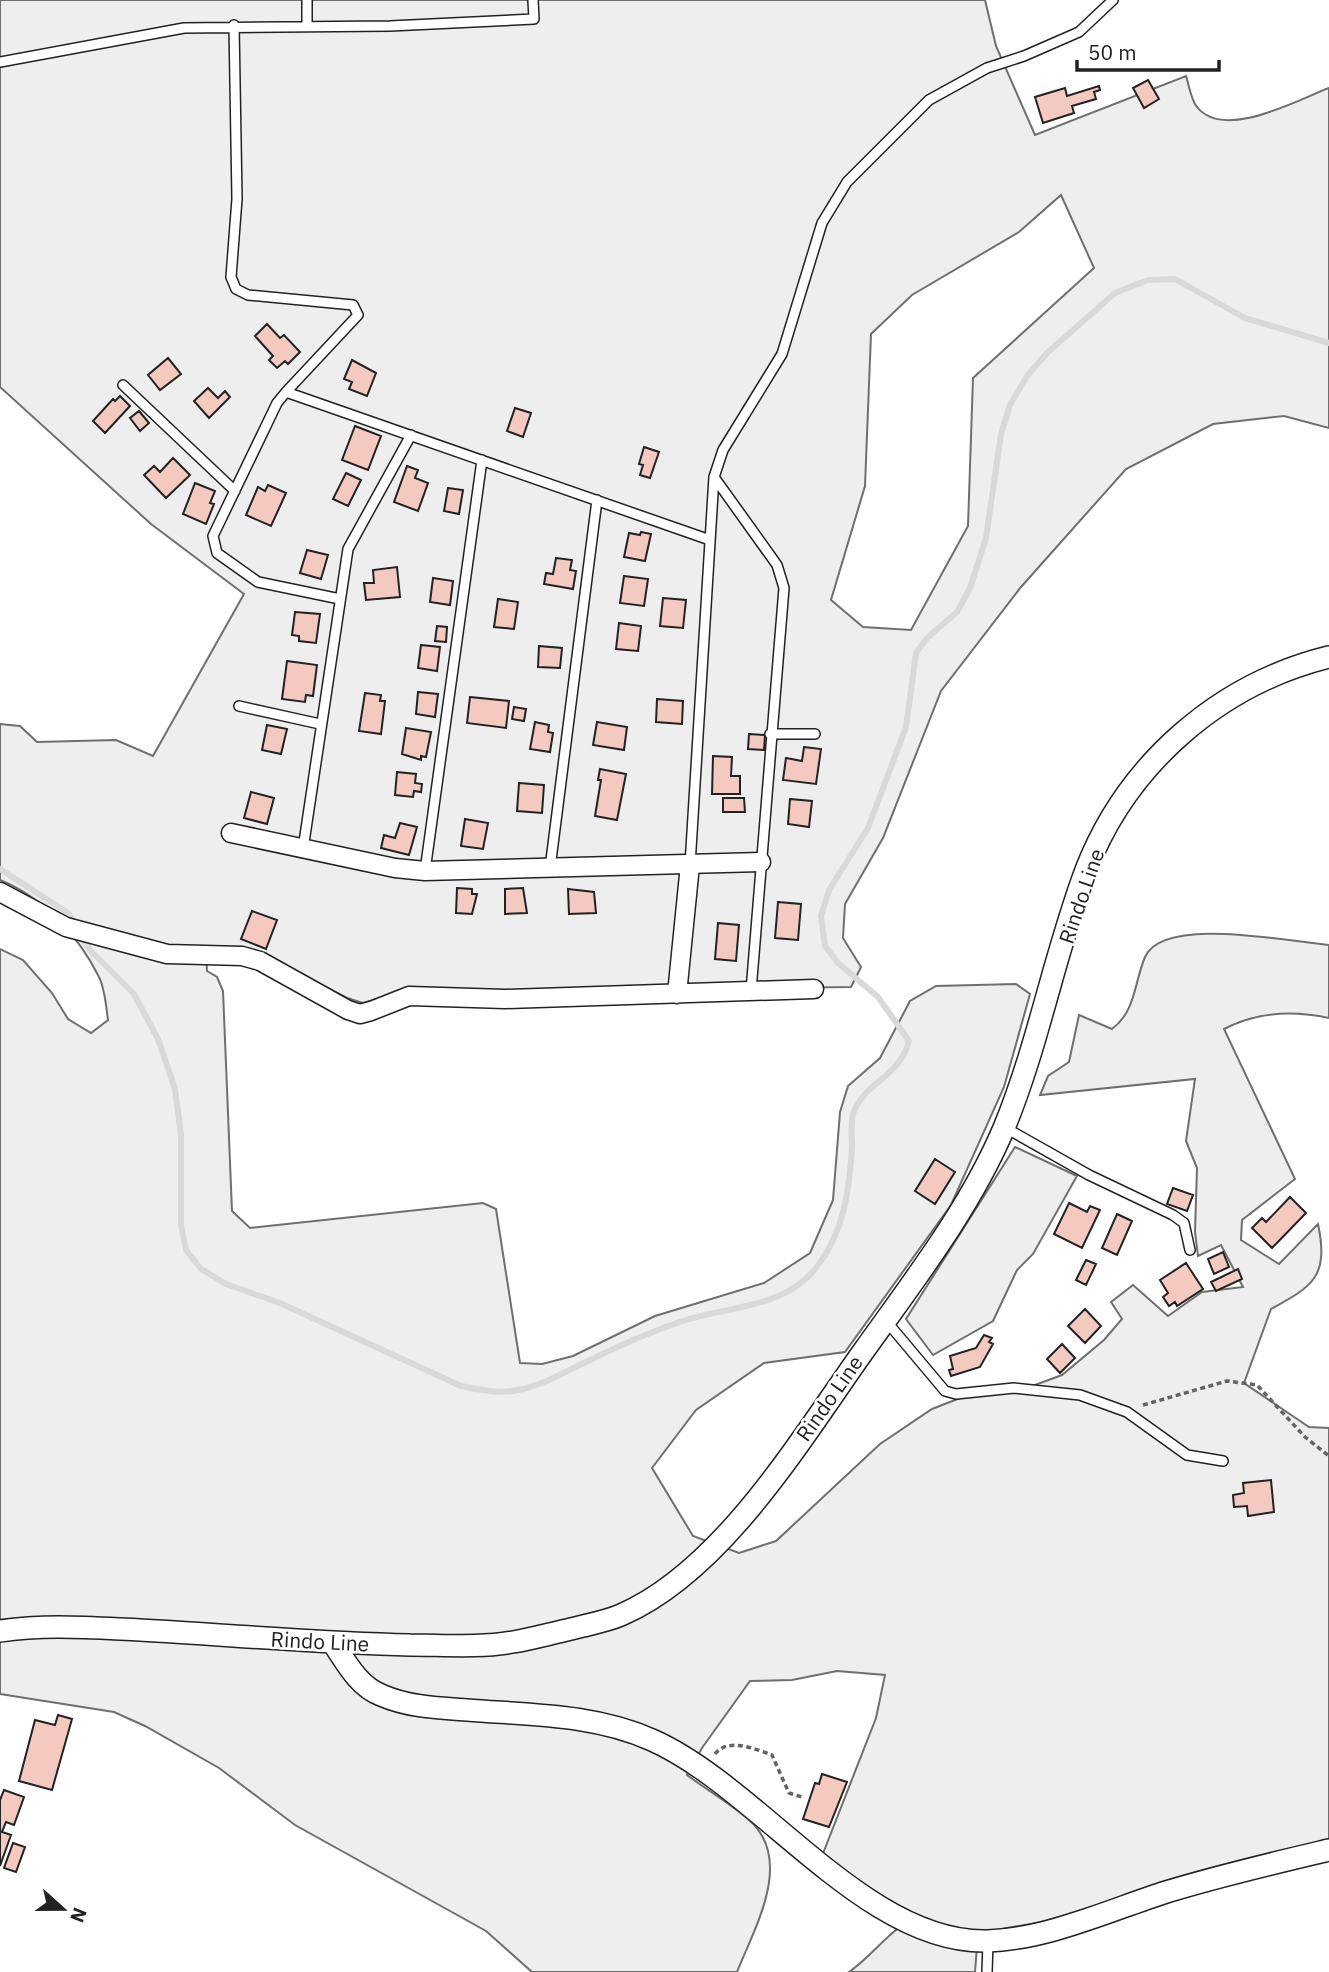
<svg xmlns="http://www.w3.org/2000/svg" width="1329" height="1972" viewBox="0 0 1329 1972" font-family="'IBM Plex Sans',sans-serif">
<rect width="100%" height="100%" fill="#fff"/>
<path fill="#eee" stroke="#6f6f6f" stroke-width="2" fill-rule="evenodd" d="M0 0H985L996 46 1035 135 1186 76C1189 85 1191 100 1197 107 1224 141 1297 100 1329 88V428L1284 416 1213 424 1126 469 1021 587 941 691 883 838 845 904 843 938 861 967 851 987 394 994 363 1003 347 998 252 950 206 949 207 971 217 977 223 991 232 1211 250 1228 483 1203 496 1209 520 1363 542 1364 573 1356 655 1316 764 1283 810 1253 833 1200 840 1112 848 1086 880 1058 910 1001 936 986 1016 984 1030 994 1004 1087 951 1205 845 1352 764 1363 696 1410 652 1468 693 1536 739 1553 776 1541 880 1444 932 1409 991 1386 1035 1385 1062 1375 1104 1340 1122 1319 1111 1302 1133 1285 1168 1316 1202 1292 1243 1287 1221 1245 1198 1256 1195 1232 1197 1168 1186 1141 1195 1079 1040 1095 1048 1076 1069 1062 1079 1015 1112 1029C1136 1011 1134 983 1145 957 1163 915 1291 942 1329 945V1018C1293 1010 1257 1012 1224 1029L1295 1179 1242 1220 1241 1240 1279 1264 1318 1224C1329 1277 1313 1286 1271 1309L1244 1383 1309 1427 1329 1428V1843L1201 1873 1042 1922 978 1933 975 1972H849C873 1955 888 1932 914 1917L822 1856 876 1718 885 1675 837 1671 792 1680 750 1681 702 1748 687 1775C707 1790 730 1803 748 1819 795 1859 755 1927 737 1972H532L486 1931 295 1825 219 1768 145 1726 114 1712 0 1694V949L23 960 52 993 68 1019 91 1033 108 1020C106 1006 105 989 99 977 78 935 44 898 0 880V724L20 726 37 742 116 740 153 756 244 594 151 524 0 387ZM1061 195 1094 268 973 378 968 526 911 630 863 627 831 600 865 486 871 334 912 295 1019 232Z
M1015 1147 1077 1176 1033 1254 1017 1270 993 1321 933 1355 906 1319Z"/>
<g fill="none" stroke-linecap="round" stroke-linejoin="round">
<path stroke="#d9d9d9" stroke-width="6" d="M0 869 68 913 76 925
M81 935 90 950 134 994 158 1039 175 1089 181 1135V1225L186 1250 201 1269 226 1284 280 1303 461 1386C481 1390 498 1394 518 1390 541 1386 562 1373 582 1364 614 1348 647 1333 680 1322 726 1306 784 1309 816 1268 844 1233 849 1191 852 1148 852 1137 850 1121 854 1111 866 1082 900 1076 909 1041L878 997 838 963 825 946 821 916 829 890 868 828 906 727 916 653 927 638 957 612 970 588 986 538 1001 434 1010 405 1027 376 1047 353 1115 293 1148 280 1175 279 1245 318 1329 343"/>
</g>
<path fill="#f3c9c0" stroke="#222" stroke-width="2" d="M1148 80 1159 99 1144 108 1133 88Z
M1099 86 1100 90 1094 92 1096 99 1072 106 1074 113 1043 123 1035 97 1065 88 1067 96Z
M267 324 280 338 284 335 300 352 288 364 285 361 277 368 269 360 273 356 255 336Z
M168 358 181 374 160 390 148 375Z
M352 360 376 373 367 396 349 389 352 382 344 379Z
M208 388 218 398 225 391 230 397 209 418 194 401Z
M120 396 130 406 105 433 93 421 113 399 115 401Z
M515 408 531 413 523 437 507 431Z
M139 411 149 423 140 431 130 418Z
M355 426 381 436 368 470 342 460Z
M644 447 659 452 650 478 640 475 643 465 639 464Z
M173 458 190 475 166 498 144 475 154 466 160 472Z
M407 466 418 470 415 478 428 483 418 511 394 502Z
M346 473 361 480 348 506 333 499Z
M195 483 215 491 210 503 214 504 206 524 183 514Z
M268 485 286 493 271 526 246 515 258 487 265 491Z
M448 488 463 490 459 514 444 511Z
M641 532 651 534 645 561 624 557 629 533 640 535Z
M307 550 328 555 321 579 300 573Z
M556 558 572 560 570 570 576 571 573 589 544 584 546 573 553 574Z
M397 567 400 597 366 600 364 583H374L373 570Z
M624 576 648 579 644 606 620 603Z
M433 578 453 581 450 605 430 602Z
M663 598 686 600 683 628 660 626Z
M498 599 518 602 514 629 494 627Z
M295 612 320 614 316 643 299 641V636L292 635Z
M619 623 641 626 638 651 616 649Z
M437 626 447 627 446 642 435 641Z
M421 645 440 647 437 671 418 668Z
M539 646 562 648 560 668 538 667Z
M287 661 317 665 313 696 306 695 305 702 282 699Z
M418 692 438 694 435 717 416 714Z
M365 693 381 695 380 701H385L381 734 359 731Z
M470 697 509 701 506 728 467 723Z
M657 699 683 701 682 724 656 722Z
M514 707 526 709 524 721 512 719Z
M535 722 549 725 548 732 553 733 550 752 530 749Z
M597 722 627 727 624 750 593 745Z
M267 725 287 729 281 754 262 750Z
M406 728 431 732 426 757 421 756V760L402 754Z
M749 734 765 735 764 750 748 749Z
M804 747 821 749 816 784 783 780 786 758 802 761Z
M713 756 732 757 731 776H740V794H712Z
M600 769 626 774 617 820 595 816 601 780H598Z
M397 772 416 774 415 783 422 784 421 792 414 791 413 797 395 795Z
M519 783 544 785 542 813 517 811Z
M251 792 274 798 267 824 244 818Z
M723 798H744L745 812H723Z
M790 799 812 801 809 827 788 824Z
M465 819 488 823 483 849 461 846Z
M400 823 417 827 409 855 381 848 384 835 395 838Z
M457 888 472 889V894H477L472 914 456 913Z
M523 888 527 913 505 914V889Z
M568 889 594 892 596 913 569 914Z
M778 902 801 904 798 940 775 938Z
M252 911 277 920 266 949 241 939Z
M718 923 739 925 736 961 715 959Z
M935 1159 955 1172 935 1204 915 1191Z
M1173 1188 1193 1195 1187 1211 1167 1204Z
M1290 1197 1306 1213 1272 1248 1252 1228 1262 1218 1266 1222Z
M1069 1203 1087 1212 1090 1206 1100 1210 1082 1248 1054 1234Z
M1117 1214 1132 1221 1117 1255 1102 1248Z
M1223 1252 1229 1267 1214 1274 1208 1259Z
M1086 1260 1096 1264 1086 1285 1076 1280Z
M1186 1263 1203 1289 1177 1306 1175 1302 1169 1306 1163 1297 1168 1293 1160 1280Z
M1238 1269 1242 1279 1216 1291 1211 1282Z
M1085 1309 1101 1326 1085 1343 1068 1326Z
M984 1335 992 1338 989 1342 993 1344 980 1367 951 1376 949 1370 953 1369 950 1356 976 1348Z
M1062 1344 1075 1358 1060 1373 1047 1359Z
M1271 1480 1274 1512 1248 1516 1247 1506 1234 1507 1233 1495 1244 1493 1243 1483Z
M58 1715 72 1719 52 1790 19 1781 35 1720 55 1725Z
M822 1774 847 1782 829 1827 803 1819 815 1783 819 1784Z
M4 1790 24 1797 14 1825 6 1822 2 1832 11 1835 0 1866V1800Z
M13 1843 25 1847 16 1872 4 1868Z"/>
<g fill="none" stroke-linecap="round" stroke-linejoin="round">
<defs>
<path id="service" d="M234 25 237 199 231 277 236 289 248 295 353 305 358 315 286 392 710 540
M307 25V0
M0 62 184 28 390 26 534 19 533 0
M123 385 235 491
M286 392 277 403 213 536 217 553 258 582 340 599
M714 477 777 565 784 588 751 991
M239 706 320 724
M770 734H815
M303 849 348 549 411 435
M690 865 714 477 723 450 782 354 822 223 847 182 929 100 987 68 1024 56 1079 32 1113 0
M550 868 597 500
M425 871 482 460
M1004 1127 1089 1175 1173 1215 1184 1223 1190 1250
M887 1322 945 1391 956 1394 1014 1388 1080 1395 1127 1412 1187 1455 1223 1461
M987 1972 988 1942"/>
<path id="minor" d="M231 833 395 868 425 871 761 862
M0 892 66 927 167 954 242 956 260 961 348 1010 360 1014 371 1011 409 996 505 999 814 989
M677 994 690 865"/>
<path id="tertiary" d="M0 1631C45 1624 94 1628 140 1630 230 1635 320 1643 410 1645 444 1645 479 1648 513 1642 531 1639 549 1634 567 1630 585 1625 605 1622 621 1615 723 1571 802 1437 865 1349 915 1279 970 1208 1004 1128 1039 1043 1054 955 1086 870 1127 764 1219 684 1329 657
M333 1643C346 1662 358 1686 381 1695 408 1707 438 1708 467 1710 530 1715 594 1714 652 1740 759 1787 866 1945 988 1941 1047 1939 1108 1911 1163 1893 1218 1876 1274 1863 1329 1850"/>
</defs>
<use href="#service" stroke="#222" stroke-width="12"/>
<use href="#minor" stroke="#222" stroke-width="21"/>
<use href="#tertiary" stroke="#222" stroke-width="24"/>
<path stroke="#646464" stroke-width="3.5" stroke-dasharray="5 3.5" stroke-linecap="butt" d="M1143 1405 1227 1381 1257 1385 1305 1437 1329 1456
M715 1754C728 1737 755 1749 772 1755L789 1793 802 1797"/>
<use href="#service" stroke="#fff" stroke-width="9"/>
<use href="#minor" stroke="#fff" stroke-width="18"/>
<use href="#tertiary" stroke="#fff" stroke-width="21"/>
</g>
<g text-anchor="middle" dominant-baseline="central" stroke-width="5" stroke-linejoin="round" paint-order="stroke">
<g font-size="21" fill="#222" stroke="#fff">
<text transform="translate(1081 896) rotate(-71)">Rindo Line</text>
<text transform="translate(829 1398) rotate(-55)">Rindo Line</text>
<text transform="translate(320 1641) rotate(3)">Rindo Line</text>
</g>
</g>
<g transform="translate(63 1909) rotate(111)" stroke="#ffffff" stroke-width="5" paint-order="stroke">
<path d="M0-5L12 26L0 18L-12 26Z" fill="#222222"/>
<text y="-10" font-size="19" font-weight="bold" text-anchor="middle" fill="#222222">N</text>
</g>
<path d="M1077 60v10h142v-10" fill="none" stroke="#222222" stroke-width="3.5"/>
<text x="1088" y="60" font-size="21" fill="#222222" stroke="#ffffff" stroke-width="5" paint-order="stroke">50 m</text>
</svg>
